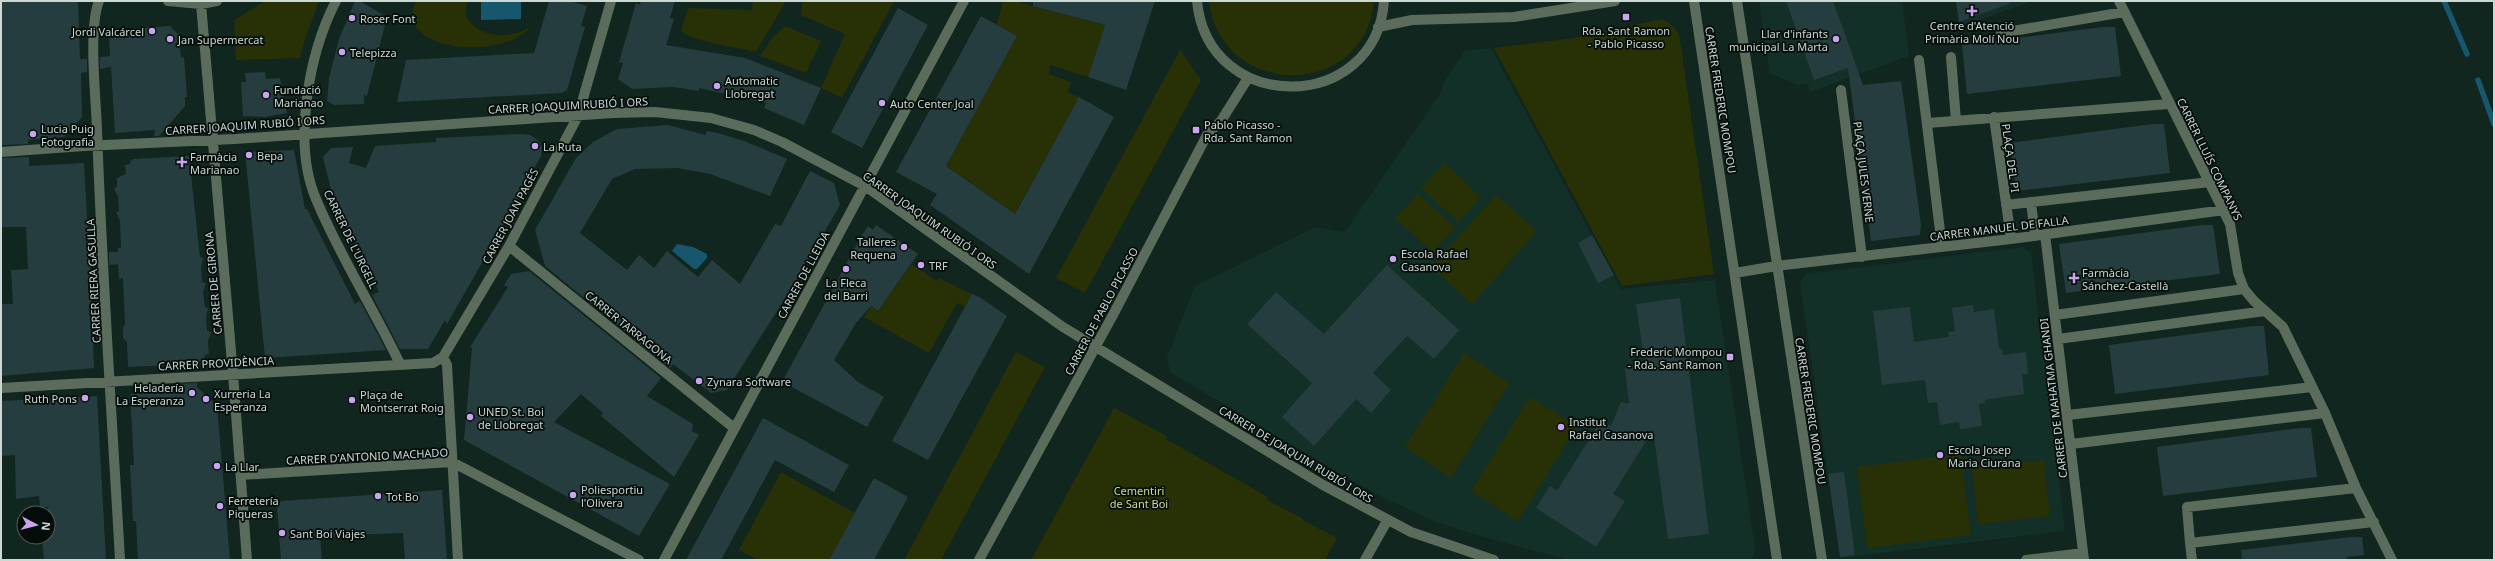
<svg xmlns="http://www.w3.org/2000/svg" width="2495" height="561" viewBox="0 0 2495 561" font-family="'Noto Sans',sans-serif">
<rect width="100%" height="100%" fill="#10261f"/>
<path fill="#123028" d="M1759 1H1902L1909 56 1810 92 1808 84 1798 85 1770 73Z
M1956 1H2033L1959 27Z
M1491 48 1621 289 1715 280 1755 548 1752 560H1569L1490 539 1436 522 1384 498 1342 475 1170 372 1167 357 1195 286 1316 227 1345 232 1442 91 1443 83 1465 51Z
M2023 247 2031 253 2065 531 1840 558 1800 282 1806 274Z"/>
<path fill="#283006" d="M265 1H319L306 36 300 58 236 60 234 20Z
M416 1H469L466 6V17C481 39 508 39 531 27 499 63 392 50 416 1Z
M753 1H786L756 52C732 46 700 44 681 31L688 8 752 10Z
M802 1H894L842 98 821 88 845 34 801 15Z
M1003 1H1014L1105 25 1088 77 1050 65 1049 74 1071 82 1068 92 1079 97 1009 224 996 215 1003 205 946 166 1017 36 997 25Z
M1209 1H1374C1365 100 1221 100 1209 1Z
M1662 19C1672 24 1677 28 1680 40L1714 274 1622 286 1494 48 1575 38Z
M785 26 821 41 806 73 760 56 772 38Z
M1180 50 1201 80 1085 293 1056 278Z
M1445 163 1481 197 1459 222 1421 188Z
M1418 193 1455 228 1433 252 1395 218Z
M1496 195 1537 231 1472 304 1431 267Z
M912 264 937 281 939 278 972 294 965 307 957 303 929 353 864 317 871 306 878 311Z
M1016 352 1045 367 941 560H904Z
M1464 353 1509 383 1451 478 1405 447Z
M1530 397 1577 426 1518 521 1471 491Z
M1114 408 1167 436 1166 439 1268 497 1267 500 1302 518V520L1337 538 1325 560H1031Z
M1961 454 1971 535 1867 548 1857 467Z
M2044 460 2050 516 1978 524 1972 468Z
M781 472 855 513 829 560H758L739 550Z"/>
<path fill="#17576e" d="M481 1H521V19L481 20Z
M677 244 693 247 707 254V258L697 269H694L672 251Z"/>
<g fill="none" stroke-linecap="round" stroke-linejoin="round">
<path stroke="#17576e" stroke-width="5.5" d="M2444 1 2467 54
M2478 80 2494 124"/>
</g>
<path fill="#253d3e" d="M1 1H78L80 59H87V72L81 73 82 117 64 137 28 140V144L1 145Z
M355 1H360L387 17 367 96 364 95V104L334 105 327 101 329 78 339 39Z
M549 1H570L587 6 581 26 585 27 567 90 562 93 397 102 406 60 534 53Z
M641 1H675L670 18 674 19 666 45 745 58 821 88 804 125 764 108 766 103 699 88V91L673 87 632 89 618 79 623 63 619 62 636 3 640 5Z
M1033 1H1155L1126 90 1088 77 1105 25 1033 6Z
M1786 1H1833L1863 85 1901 81 1921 224 1920 235 1871 241 1848 68 1814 80Z
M1956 1H2010L2011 3 1959 22Z
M898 8 928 25 862 148 831 132Z
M981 16 1017 36 946 166 1015 214 1079 97 1114 117 1029 274 930 205 937 194 896 172Z
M170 26 179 35 181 58 184 57 187 97H185V106L159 136H154L155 130 115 133 111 67 100 69V57L110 56 109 38 117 30Z
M2103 27H2115L2121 76 1967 94 1962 45Z
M265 72 266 79 280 78 287 113 265 117 243 116 241 82H246L245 73Z
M2152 124H2164L2170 173 2016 191 2010 143Z
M668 125 705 135 707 131 718 133 744 141 787 159 770 196 710 174 678 168 635 169 612 179 580 233 627 270 639 255 654 268 667 251 698 277 712 260 740 284 775 224 781 226 810 171 834 183 840 205 791 289 727 390 711 393 673 364 670 368 545 266 535 230 576 158 593 142 617 129Z
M521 134 530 135 538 140 542 147 541 156 491 247 447 324 445 320 428 349H400L372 295 379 292 333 198 323 157 331 148 353 147 349 163 366 168 375 146 436 142V138Z
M294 150 305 209H307L355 304 360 301 386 350 265 358 245 152Z
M189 156 200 257 203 258 201 268 202 282 206 283 203 292 205 307 208 308 206 317 207 331 211 332 208 341 209 354 205 355 203 362H194L197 370 175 371 174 365 128 367 127 342 123 338V328L125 324 123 278 119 279 118 264 109 265V252H118V248H121L120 221 116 212 119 211 118 197 114 188 117 187V178L126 174 125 165 130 164V161L134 159Z
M29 157V166L84 163 89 253H96L97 266H90L94 368 1 376V304H13L11 270 28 269 26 227H1V158Z
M876 225 918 254 878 311 871 306 856 323 834 360 858 382 884 397 867 427 782 382 862 235 868 226 873 230Z
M2202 225H2213L2220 274 2066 293 2059 244Z
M1592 235 1614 275 1598 283 1578 243Z
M1387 265 1459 330 1434 359 1407 336 1373 373 1391 390 1371 413 1356 399 1314 446 1282 417 1312 383 1247 324 1276 292 1324 334Z
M529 271 661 378 647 396 693 424 692 431 699 435 674 477 601 416 603 413 581 394 554 422 670 484 639 536 464 440 472 348 470 347 508 287 504 285 511 274Z
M972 294 981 298 1007 316 928 460 892 441Z
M1680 298 1709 534 1668 539 1653 430 1613 494 1625 501 1596 547 1536 508 1550 486 1557 491 1601 420 1611 426 1621 402 1629 404 1625 368 1645 365 1636 304Z
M1973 305 1974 312 1994 309 1999 349H2002L2003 355 2026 352 2028 374H2022L2024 394 1985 400V403L1979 404 1982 426 1960 429 1959 422 1940 425 1937 402 1928 403 1925 380 1882 385 1873 311 1910 307 1914 342 1949 337 1948 332 1955 331 1952 308Z
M2253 326H2264L2269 375 2115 394 2109 345Z
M197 383V387L217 405 230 560H138L136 521H133L130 465H134L130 394 176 391V384Z
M97 396 106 560H44L42 537H48V507H40L39 496 16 499 15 455 1 456V401Z
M763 418 849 465 834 492 775 460 721 560H686Z
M2300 428H2311L2317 477 2163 496 2157 447Z
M1844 472 1855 555 1840 557 1828 474Z
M874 478 908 497 874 560H829Z
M442 490 447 560H405L403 533 320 536 322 560H281L277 506 281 501Z
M2351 537H2362L2364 555 2347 557 2348 560H2242L2241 550Z"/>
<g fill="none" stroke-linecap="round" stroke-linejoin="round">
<path stroke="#5b6c5c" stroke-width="10" d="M99 1C88 29 96 97 97 130 102 274 112 417 120 560
M168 1 201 4 217 1
M336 1C309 53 292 143 316 199 339 255 374 309 400 364
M1197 1C1208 116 1376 114 1384 1
M1694 1 1777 560
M1737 1 1822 560
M2119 1 2230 224 2238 273 2244 289 2254 301 2283 327 2325 413 2356 488 2392 560
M201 4 233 374 247 560
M1378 27 1412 20 1514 17 1615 1
M2001 33 2124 12
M1951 57 1956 121
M1919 60 1942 247
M1841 90 1862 257
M1994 117 2011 239
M1928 123 2169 104
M1 152 84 146 235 139 613 113 655 112 711 118 754 130 782 142 865 186 1063 327 1323 485 1411 532 1494 560
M2031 202 2035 236
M2006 205 2210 182
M2045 234 2084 560
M509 246 734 428
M1735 273 1776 266 2011 239 2224 210
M2055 315 2244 289
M2058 339 2265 311
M443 357 447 365 458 560
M1 388 433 363 443 357 509 246 578 116 611 1
M2068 415 2312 387
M2071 444 2325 413
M241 475 452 462 639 560
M2356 488 2187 507 2190 543 2374 522
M2190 543 2192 560
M664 560 964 1
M979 560 1114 313 1207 135 1221 121 1248 78
M1365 560 1387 521
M2026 560 2083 553"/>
</g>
<g fill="#c9a5ee" stroke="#050d0a" stroke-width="1.5">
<path d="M1970 5h4v4h4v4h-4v4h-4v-4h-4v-4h4z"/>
<rect x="1622" y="13" width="8" height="8" rx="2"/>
<circle cx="352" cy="18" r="4"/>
<circle cx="152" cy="31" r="4"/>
<circle cx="170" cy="39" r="4"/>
<circle cx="1836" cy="39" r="4"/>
<circle cx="342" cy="52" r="4"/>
<circle cx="717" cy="86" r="4"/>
<circle cx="266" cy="95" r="4"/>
<circle cx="882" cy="103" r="4"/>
<rect x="1192" y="126" width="8" height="8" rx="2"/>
<circle cx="33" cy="134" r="4"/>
<circle cx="535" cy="146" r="4"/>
<circle cx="249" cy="155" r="4"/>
<path d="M180 156h4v4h4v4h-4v4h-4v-4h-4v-4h4z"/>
<circle cx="904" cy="247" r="4"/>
<circle cx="1393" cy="259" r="4"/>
<circle cx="921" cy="265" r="4"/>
<circle cx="846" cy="269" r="4"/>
<path d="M2072 272h4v4h4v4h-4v4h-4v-4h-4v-4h4z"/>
<rect x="1726" y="353" width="8" height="8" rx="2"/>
<circle cx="699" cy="381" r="4"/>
<circle cx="192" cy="393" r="4"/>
<circle cx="85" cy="398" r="4"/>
<circle cx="206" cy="399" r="4"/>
<circle cx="352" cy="400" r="4"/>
<circle cx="470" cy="417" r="4"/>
<circle cx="1561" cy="427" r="4"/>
<circle cx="1940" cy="455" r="4"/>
<circle cx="217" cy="466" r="4"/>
<circle cx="573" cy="495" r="4"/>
<circle cx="378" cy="496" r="4"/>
<circle cx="220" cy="506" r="4"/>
<circle cx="282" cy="533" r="4"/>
</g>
<g text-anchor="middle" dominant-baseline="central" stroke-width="3.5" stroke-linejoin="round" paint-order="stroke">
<g font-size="11" fill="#cbd8d3" stroke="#050d0a" text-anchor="start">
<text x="360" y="18">Roser Font</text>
<text x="1972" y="25" text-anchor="middle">Centre d'Atenció<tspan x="1972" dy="13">Primària Molí Nou</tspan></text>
<text x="1626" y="30" text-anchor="middle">Rda. Sant Ramon<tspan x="1626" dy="13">- Pablo Picasso</tspan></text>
<text x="144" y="31" text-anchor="end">Jordi Valcárcel</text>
<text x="1828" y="33" text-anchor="end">Llar d'infants<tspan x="1828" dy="13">municipal La Marta</tspan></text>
<text x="178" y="39">Jan Supermercat</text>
<text x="350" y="52">Telepizza</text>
<text x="725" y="80">Automatic<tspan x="725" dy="13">Llobregat</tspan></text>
<text x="274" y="89">Fundació<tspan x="274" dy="13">Marianao</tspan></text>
<text x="890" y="103">Auto Center Joal</text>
<text x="1204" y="124">Pablo Picasso -<tspan x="1204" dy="13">Rda. Sant Ramon</tspan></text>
<text x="41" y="128">Lucia Puig<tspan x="41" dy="13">Fotografia</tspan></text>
<text x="543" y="146">La Ruta</text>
<text x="257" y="155">Bepa</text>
<text x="190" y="156">Farmàcia<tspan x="190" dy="13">Marianao</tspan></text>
<text x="896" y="241" text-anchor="end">Talleres<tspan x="896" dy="13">Requena</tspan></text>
<text x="1401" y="253">Escola Rafael<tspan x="1401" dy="13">Casanova</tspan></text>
<text x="929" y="265">TRF</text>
<text x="2082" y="272">Farmàcia<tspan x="2082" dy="13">Sánchez-Castellà</tspan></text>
<text x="846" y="282" text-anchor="middle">La Fleca<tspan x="846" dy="13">del Barri</tspan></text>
<text x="1722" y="351" text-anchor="end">Frederic Mompou<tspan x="1722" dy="13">- Rda. Sant Ramon</tspan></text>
<text x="707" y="381">Zynara Software</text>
<text x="184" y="387" text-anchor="end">Heladería<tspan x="184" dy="13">La Esperanza</tspan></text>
<text x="214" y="393">Xurreria La<tspan x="214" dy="13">Esperanza</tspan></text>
<text x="360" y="394">Plaça de<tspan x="360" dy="13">Montserrat Roig</tspan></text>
<text x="77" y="398" text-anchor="end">Ruth Pons</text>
<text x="478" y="411">UNED St. Boi<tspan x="478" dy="13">de Llobregat</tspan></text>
<text x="1569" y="421">Institut<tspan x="1569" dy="13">Rafael Casanova</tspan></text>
<text x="1948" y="449">Escola Josep<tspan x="1948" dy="13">Maria Ciurana</tspan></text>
<text x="225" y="466">La Llar</text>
<text x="581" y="489">Poliesportiu<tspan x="581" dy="13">l'Olivera</tspan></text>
<text x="386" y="496">Tot Bo</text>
<text x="228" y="500">Ferretería<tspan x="228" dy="13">Piqueras</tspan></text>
<text x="290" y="533">Sant Boi Viajes</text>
</g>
<g font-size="11" fill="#cbd8d3" stroke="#050d0a">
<text transform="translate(1721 100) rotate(81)">CARRER FREDERIC MOMPOU</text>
<text transform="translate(568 105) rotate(-3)">CARRER JOAQUIM RUBIÓ I ORS</text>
<text transform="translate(245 125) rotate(-4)">CARRER JOAQUIM RUBIÓ I ORS</text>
<text transform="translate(2011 158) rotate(82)">PLAÇA DEL PI</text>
<text transform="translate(2210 159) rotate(64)">CARRER LLUÍS COMPANYS</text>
<text transform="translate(1864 172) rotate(83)">PLAÇA JULES VERNE</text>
<text transform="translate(510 216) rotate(-62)">CARRER JOAN PAGÉS</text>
<text transform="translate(930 220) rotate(35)">CARRER JOAQUIM RUBIÓ I ORS</text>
<text transform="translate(1999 228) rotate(-7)">CARRER MANUEL DE FALLA</text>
<text transform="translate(351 239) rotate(64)">CARRER DE L'URGELL</text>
<text transform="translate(803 275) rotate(-62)">CARRER DE LLEIDA</text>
<text transform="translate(93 281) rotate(-93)">CARRER RIERA GASULLA</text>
<text transform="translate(213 283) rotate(-95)">CARRER DE GIRONA</text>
<text transform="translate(1101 311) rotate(-62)">CARRER DE PABLO PICASSO</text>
<text transform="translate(629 327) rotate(39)">CARRER TARRAGONA</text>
<text transform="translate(216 363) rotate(-3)">CARRER PROVIDÈNCIA</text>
<text transform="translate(2053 398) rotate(-97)">CARRER DE MAHATMA GHANDI</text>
<text transform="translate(1811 411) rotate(81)">CARRER FREDERIC MOMPOU</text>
<text transform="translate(1296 454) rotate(31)">CARRER DE JOAQUIM RUBIÓ I ORS</text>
<text transform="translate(367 456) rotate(-3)">CARRER D'ANTONIO MACHADO</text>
</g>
<g font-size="11" fill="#cbde91" stroke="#050d0a">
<text x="1139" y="490">Cementiri<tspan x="1139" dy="13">de Sant Boi</tspan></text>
</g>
</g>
<rect width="2495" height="561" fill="none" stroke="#cbd8d3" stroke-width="4"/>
<g transform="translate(36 525) rotate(97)"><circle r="19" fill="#050d0a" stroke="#545e5a"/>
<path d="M0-3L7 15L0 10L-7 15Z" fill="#c9a5ee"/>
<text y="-6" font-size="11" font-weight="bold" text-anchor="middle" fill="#cbd8d3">N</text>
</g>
</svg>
